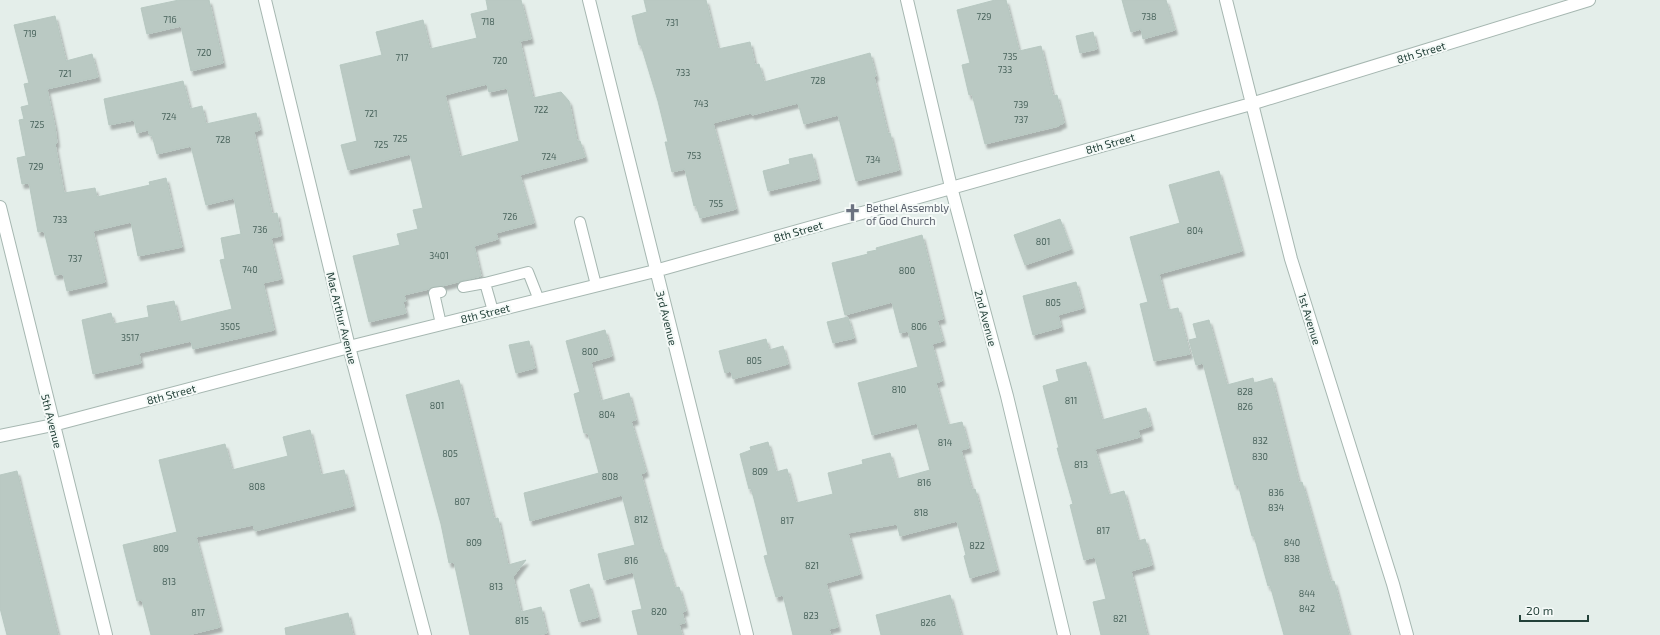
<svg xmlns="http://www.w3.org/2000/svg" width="1660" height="635" viewBox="0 0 1660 635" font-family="'Exo 2',sans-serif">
<defs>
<filter id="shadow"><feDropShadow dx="2.5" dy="4.5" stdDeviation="1" flood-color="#0004"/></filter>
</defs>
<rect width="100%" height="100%" fill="#e4eeea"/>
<path fill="#bac9c3" stroke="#b7c8c1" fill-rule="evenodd" filter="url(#shadow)" d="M179 0H209L223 63 191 71 181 26 147 34 141 8Z
M486 0H521L531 39 520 41 533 98 561 92 569 101 577 141H580L585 157 520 175 534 223 496 233 498 239 474 246 481 276 442 286 433 287 429 289 404 295 406 301 403 302 406 313 369 322 353 256 400 245 397 234 418 229 413 210 423 208 410 154 348 170 341 145 357 141 340 65 382 55 376 32 423 20 430 49 477 38 471 14 488 10ZM487 84 489 92 507 88 519 141 460 157 445 95Z
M644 0H706L718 49 750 42 755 65 759 64 764 82 870 53 876 76 874 77 888 134 890 133 899 170 856 181 838 115 804 124 798 103 752 115 751 113 713 123 736 209 700 218 696 205 694 206 685 169 672 172 665 142H668L658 101 641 45H639L632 16 647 12Z
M995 0H1006L1019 51 1041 46 1053 96 1057 95 1064 123 1059 125V126L985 144 972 94 969 95 962 65 970 63 957 10Z
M1122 0H1166L1175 30 1143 39 1141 29 1131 32Z
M55 16 66 61 92 54 98 77 47 89 55 127 57 143 55 144 64 193 95 188 97 197 150 185 149 182 166 178 182 247 138 256 131 222 93 231 105 282 67 291 63 274 55 275 44 231 38 232 29 183 22 184 17 158 26 156 19 120 24 119 21 107 29 105 24 84 29 83 14 25Z
M1093 32 1097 49 1080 53 1076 36Z
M183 81 190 109 202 106 206 124 256 113 260 130 254 132 272 214 277 213 281 236 271 238 281 279 263 283 274 330 193 349 191 341 139 353 141 363 93 374 82 320 111 313 114 324 149 317 147 306 174 301 179 322 232 309 220 260 225 259 221 238 241 234 234 198 206 205 191 146 157 154 152 135 150 136 148 130 137 133 134 120 109 125 104 99Z
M812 154 818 179 768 191 763 171 790 164 789 159Z
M1219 171 1242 251 1159 274 1168 310 1178 308 1190 354 1154 361 1140 304 1148 302 1130 237 1180 223 1169 185Z
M1060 219 1071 249 1025 265 1014 235Z
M922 235 943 319 937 320 943 341 932 344 942 381 936 383 948 425 962 422 969 448 961 450 972 490 975 489 997 570 970 578 964 556 966 555 957 521 900 536 897 524 848 533 860 574 826 583 838 627 829 629 831 635H793L783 595 776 597 764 556 768 555 754 499 751 488 749 489 740 454 751 450 750 447 768 442 776 472 787 469 796 503 833 494 828 473 863 464 862 460 890 453 897 479 930 470 917 423 872 435 858 383 918 367 908 331 900 333 892 302 845 315 832 263 868 254 867 252 877 250 876 248Z
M1076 282 1083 308 1058 315 1061 327 1033 335 1023 296Z
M848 317 854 338 833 343 827 322Z
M1209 320 1227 385 1253 378 1254 383 1272 378 1299 483 1302 482 1331 582 1334 581 1349 635H1284L1270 585 1268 586 1254 536H1252L1238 484 1235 485 1203 363 1196 365 1189 340 1197 338 1193 324Z
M605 330 612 356 591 362 601 401 629 393 636 420 631 421 646 472 641 474 661 549H663L675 588 679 587 686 611 682 612 685 623 679 624 682 635H638L632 611 642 609 633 572 604 580 598 554 635 545 622 495 530 521 524 493 599 473 588 433H584L574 394 580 392 566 341Z
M766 339 769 350 783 346 788 364 733 379 731 371 725 373 719 351Z
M529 341 535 368 516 373 509 345Z
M1086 362 1102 420 1146 408 1151 426 1138 430 1140 437 1095 449 1109 495 1124 491 1138 541 1145 539 1152 565 1131 571 1147 635H1101L1093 602 1106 599 1095 557 1084 560 1070 505 1073 504 1057 448H1059L1043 386 1059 381 1056 370Z
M459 380 494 519 498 518 508 565 526 560 513 577 521 612 541 607 547 633 538 635H470L454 562 449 563 441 524 406 395Z
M310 430 321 475 344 470 353 506 255 531 253 525 196 537 220 627 188 635H151L142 600 137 601 123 545 177 532 159 460 225 444 232 470 288 456 283 437Z
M17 471 28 516 58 635H7L0 608V475Z
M589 584 598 617 579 622 570 590Z
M950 595 961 635H881L876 615Z
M348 613 353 635H286L285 628Z"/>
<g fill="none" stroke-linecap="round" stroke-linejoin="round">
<defs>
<path id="service" d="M580 222 596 285
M485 283 528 272 539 300
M463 287 485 283 493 311
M441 292 434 293 441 324"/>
<path id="minor" d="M589 0 747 635
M907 0 951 187 1007 396 1064 635
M1226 0 1291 259 1393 584 1407 635
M0 207 106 635
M0 436 53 425 349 347 655 271 1251 104 1589 0"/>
<path id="tertiary" d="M265 0 349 347 425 635"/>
</defs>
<use href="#service" stroke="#a6b7b1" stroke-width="12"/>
<use href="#minor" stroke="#a6b7b1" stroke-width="14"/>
<use href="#tertiary" stroke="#a6b7b1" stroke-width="14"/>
<use href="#service" stroke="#fff" stroke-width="10"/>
<use href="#minor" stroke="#fff" stroke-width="12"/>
<use href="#tertiary" stroke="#fff" stroke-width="12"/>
</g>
<defs>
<symbol id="church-bare" viewBox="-9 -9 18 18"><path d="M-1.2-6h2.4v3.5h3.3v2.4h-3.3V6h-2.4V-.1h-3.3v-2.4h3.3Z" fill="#6b7280" stroke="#f5faf8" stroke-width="2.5" paint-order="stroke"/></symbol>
</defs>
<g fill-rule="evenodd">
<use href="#church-bare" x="840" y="200" width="25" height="25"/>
</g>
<g text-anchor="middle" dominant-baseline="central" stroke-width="4" stroke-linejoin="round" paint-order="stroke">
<g font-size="9" fill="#49635c">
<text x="984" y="16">729</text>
<text x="1149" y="16">738</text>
<text x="170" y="19">716</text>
<text x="488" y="21">718</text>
<text x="672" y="22">731</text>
<text x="30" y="33">719</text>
<text x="204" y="52">720</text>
<text x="1010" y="56">735</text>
<text x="402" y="57">717</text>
<text x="500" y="60">720</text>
<text x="1005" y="69">733</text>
<text x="683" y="72">733</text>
<text x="65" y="73">721</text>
<text x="818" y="80">728</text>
<text x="701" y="103">743</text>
<text x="1021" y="104">739</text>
<text x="541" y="109">722</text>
<text x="371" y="113">721</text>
<text x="169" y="116">724</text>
<text x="1021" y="119">737</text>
<text x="37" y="124">725</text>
<text x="400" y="138">725</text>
<text x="223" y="139">728</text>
<text x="381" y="144">725</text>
<text x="694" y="155">753</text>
<text x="549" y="156">724</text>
<text x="873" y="159">734</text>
<text x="36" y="166">729</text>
<text x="716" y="203">755</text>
<text x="510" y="216">726</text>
<text x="60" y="219">733</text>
<text x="260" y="229">736</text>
<text x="1195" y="230">804</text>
<text x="1043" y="241">801</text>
<text x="439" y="255">3401</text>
<text x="75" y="258">737</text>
<text x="250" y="269">740</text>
<text x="907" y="270">800</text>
<text x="1053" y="302">805</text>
<text x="230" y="326">3505</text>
<text x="919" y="326">806</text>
<text x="130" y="337">3517</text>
<text x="590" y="351">800</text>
<text x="754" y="360">805</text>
<text x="899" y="389">810</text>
<text x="1245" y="391">828</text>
<text x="1071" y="400">811</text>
<text x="437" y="405">801</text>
<text x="1245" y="406">826</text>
<text x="607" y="414">804</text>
<text x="1260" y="440">832</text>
<text x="945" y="442">814</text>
<text x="450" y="453">805</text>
<text x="1260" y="456">830</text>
<text x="1081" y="464">813</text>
<text x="760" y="471">809</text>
<text x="610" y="476">808</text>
<text x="924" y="482">816</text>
<text x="257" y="486">808</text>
<text x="1276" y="492">836</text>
<text x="462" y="501">807</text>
<text x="1276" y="507">834</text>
<text x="921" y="512">818</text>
<text x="641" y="519">812</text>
<text x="787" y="520">817</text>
<text x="1103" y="530">817</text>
<text x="474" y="542">809</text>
<text x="1292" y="542">840</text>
<text x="977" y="545">822</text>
<text x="161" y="548">809</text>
<text x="1292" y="558">838</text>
<text x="631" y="560">816</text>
<text x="812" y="565">821</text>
<text x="169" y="581">813</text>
<text x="496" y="586">813</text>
<text x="1307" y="593">844</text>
<text x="1307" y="608">842</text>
<text x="659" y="611">820</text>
<text x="198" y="612">817</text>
<text x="811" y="615">823</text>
<text x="1120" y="618">821</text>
<text x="522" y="620">815</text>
<text x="928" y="622">826</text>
</g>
<g font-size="11" fill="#234139" stroke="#f5faf8">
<text transform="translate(1421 52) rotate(-17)">8th Street</text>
<text transform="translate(1110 143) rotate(-16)">8th Street</text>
<text transform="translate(798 231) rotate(-16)">8th Street</text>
<text transform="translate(485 313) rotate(-14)">8th Street</text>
<text transform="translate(342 318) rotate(76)">Mac Arthur Avenue</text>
<text transform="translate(667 318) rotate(76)">3rd Avenue</text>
<text transform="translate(986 318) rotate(75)">2nd Avenue</text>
<text transform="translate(1310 319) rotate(73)">1st Avenue</text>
<text transform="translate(171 394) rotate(-15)">8th Street</text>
<text transform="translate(52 421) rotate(76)">5th Avenue</text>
</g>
<g font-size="11" fill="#5b616d" stroke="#f5faf8" text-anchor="start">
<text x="866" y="207">Bethel Assembly<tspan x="866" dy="13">of God Church</tspan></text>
</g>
</g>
<path d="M1520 615v6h68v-6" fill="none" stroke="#234139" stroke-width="2"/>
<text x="1526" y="615" font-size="12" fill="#234139" stroke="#f5faf8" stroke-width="3" paint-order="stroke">20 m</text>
</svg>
